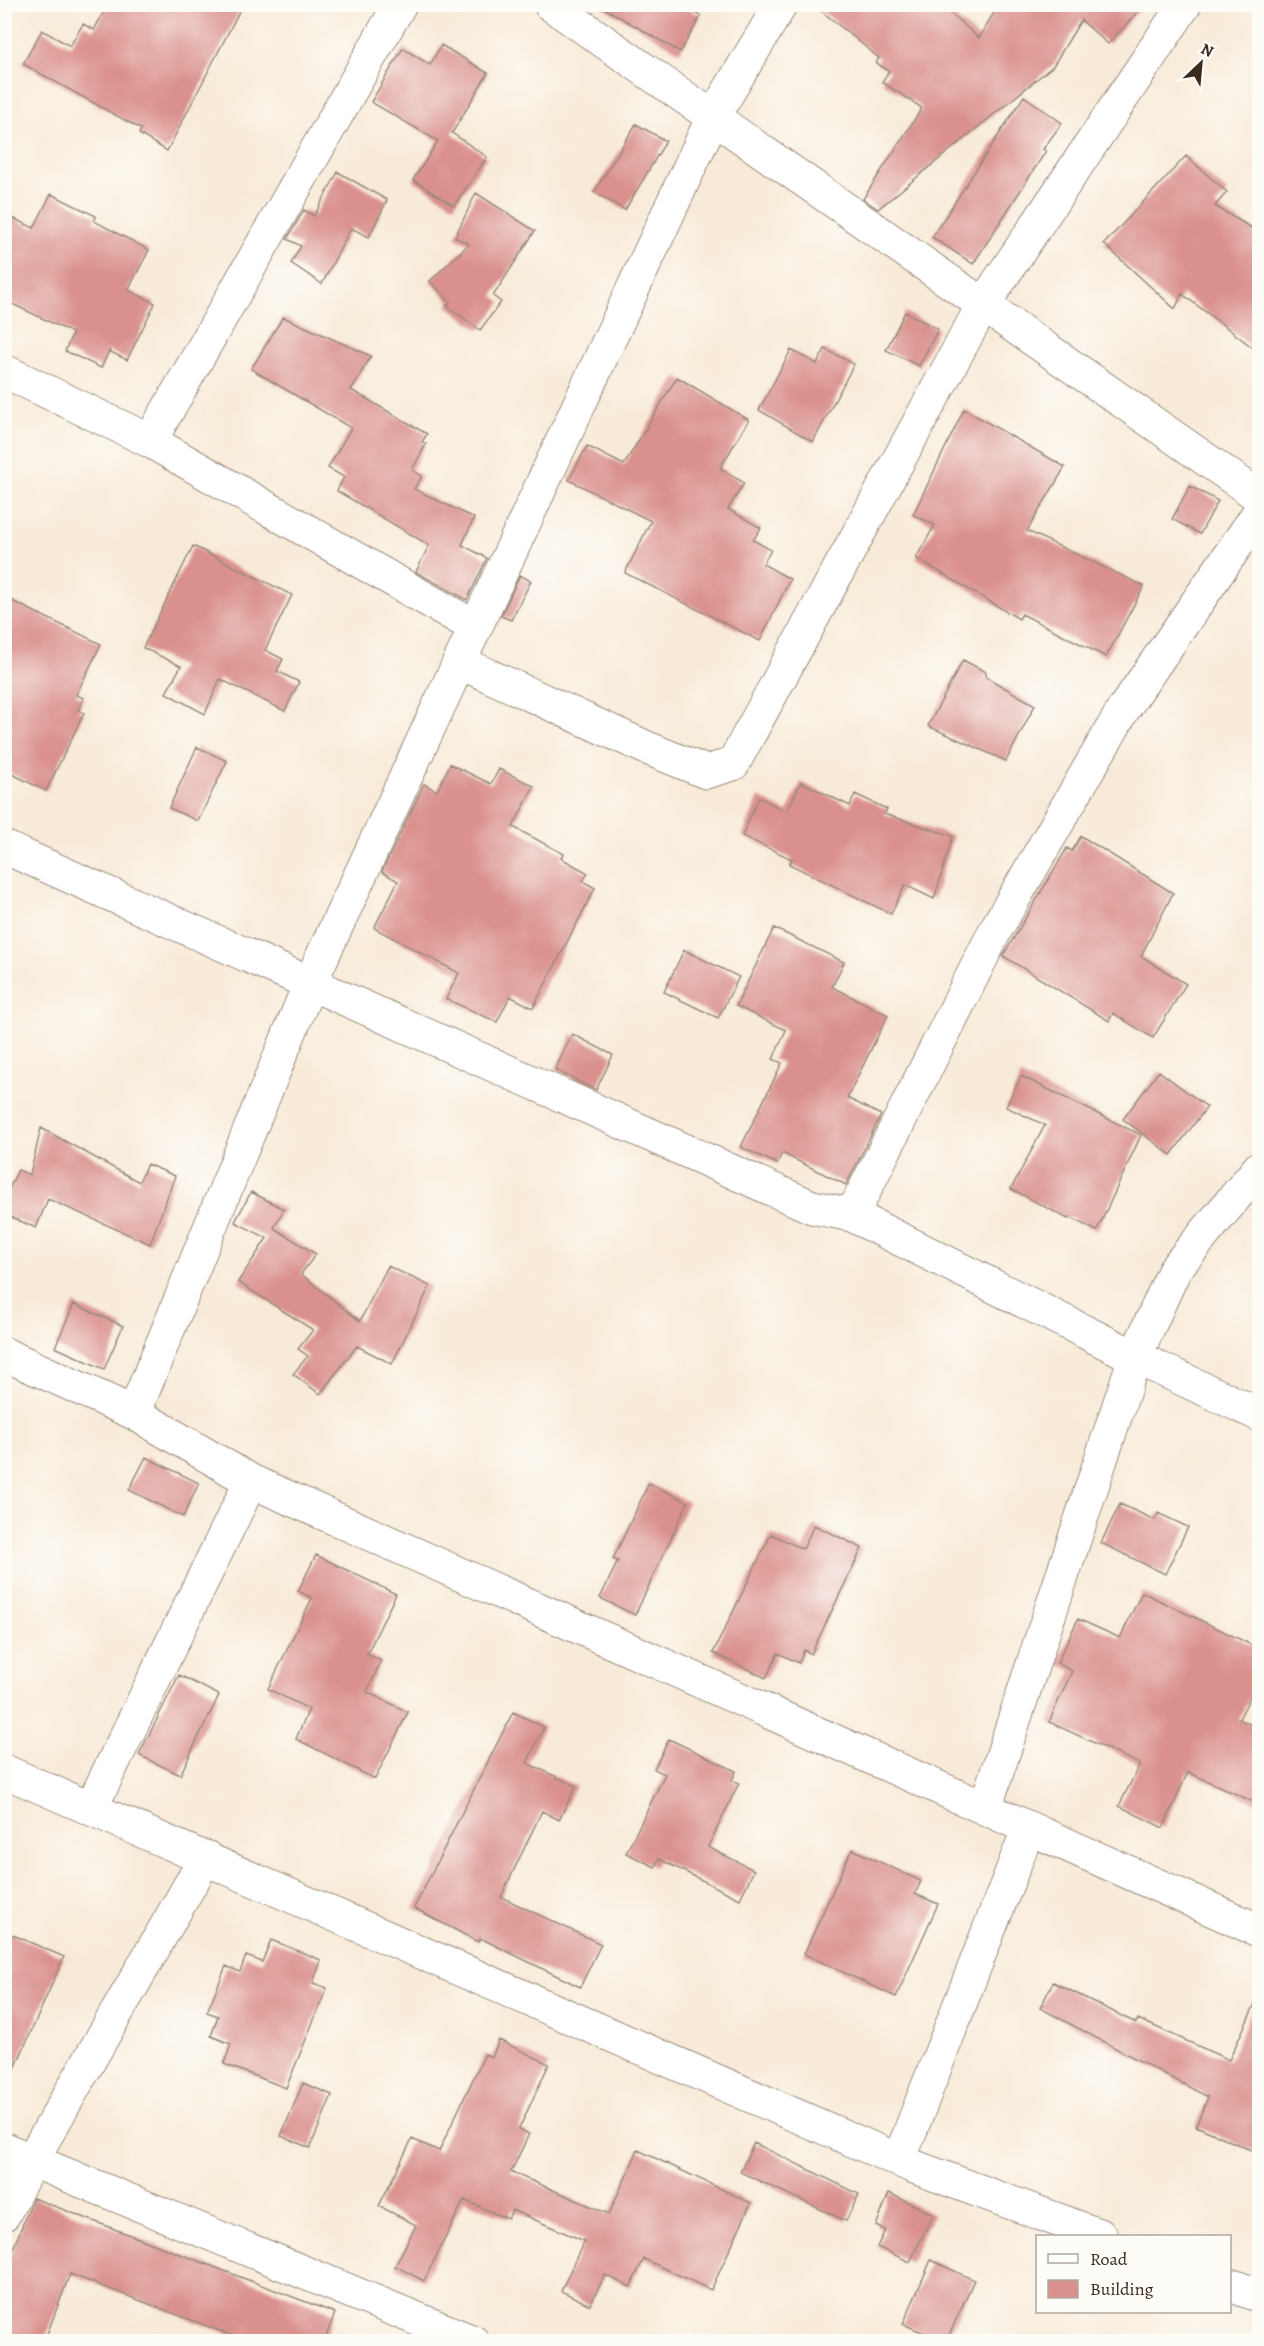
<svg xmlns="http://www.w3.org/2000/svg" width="1264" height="2346" viewBox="0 0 1264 2346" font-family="Alegreya,serif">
<rect width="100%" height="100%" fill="#fdfcf7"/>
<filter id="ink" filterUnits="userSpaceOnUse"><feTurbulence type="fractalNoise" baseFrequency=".0167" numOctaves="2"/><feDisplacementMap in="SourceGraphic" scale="12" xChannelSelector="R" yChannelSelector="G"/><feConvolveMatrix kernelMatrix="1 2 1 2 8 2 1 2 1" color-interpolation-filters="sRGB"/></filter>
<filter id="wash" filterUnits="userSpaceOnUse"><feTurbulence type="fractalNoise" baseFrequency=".008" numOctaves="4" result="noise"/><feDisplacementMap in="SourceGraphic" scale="24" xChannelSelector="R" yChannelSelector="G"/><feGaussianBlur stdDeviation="1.35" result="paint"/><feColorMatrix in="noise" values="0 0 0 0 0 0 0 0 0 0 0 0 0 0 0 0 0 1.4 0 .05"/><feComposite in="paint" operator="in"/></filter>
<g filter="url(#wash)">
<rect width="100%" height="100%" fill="#f8ead8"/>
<g id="blocks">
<path fill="#da918d" d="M108 4H243L167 151 139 134 141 129 23 64 42 30 70 46 83 24 94 30Z
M597 4H681L701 16 680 52Z
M813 4H940L979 38 999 4H1145L1108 44 1081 20 1053 66 878 209 863 199 922 108 882 82 889 71 876 63 879 58Z
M441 45 488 73 452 133 487 157 454 206 413 180 438 141 371 102 403 48 430 65Z
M1024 96 1062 123 1043 149 1046 151 973 264 932 237Z
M636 124 666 141 625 210 594 192Z
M1186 156 1227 192 1215 206 1260 233V353L1182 294 1175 309 1104 244Z
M338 172 387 200 369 237 351 228 322 284 291 263 301 246 287 239 304 210 314 216Z
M476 193 535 231 493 296 501 302 480 330 447 306 450 302 430 281 469 244 455 237Z
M51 194 96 216 94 221 149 250 128 290 155 303 127 360 109 351 101 368 65 351 73 333 4 300V214L34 228Z
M905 312 938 329 919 366 886 350Z
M283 317 371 356 351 390 427 434 422 442 426 444 412 470 422 476 414 489 474 518 462 545 487 558 467 600 416 572 429 545 337 491 344 477 328 468 351 428 251 369Z
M825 349 854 364 813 442 759 410 791 350 817 364Z
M677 377 749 420 720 468 744 483 728 509 761 528 753 540 771 550 763 564 790 579 760 641 625 573 651 521 569 480 587 446 624 465Z
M964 409 1065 467 1027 531 1144 586 1106 657 1022 614 1019 619 916 558 935 525 913 515Z
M1190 486 1218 501 1200 534 1172 519Z
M193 546 292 595 265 650 283 659 277 671 299 682 285 711 220 679 205 714 166 693 181 666 143 648Z
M520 575 531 581 511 620 501 616Z
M4 597 101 644 76 695 84 698 78 710 84 713 46 791 4 770Z
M963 660 986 672V677L1035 705 1006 761 928 726Z
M197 747 227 761 198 821 169 808Z
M450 764 491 784 499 769 534 786 513 827 564 854 561 858 588 873 583 881 595 888 533 1008 510 996 497 1022 446 999 459 973 374 928 398 881 382 872 424 784 437 791Z
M801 782 850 806 855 794 887 809 884 814 953 836 934 899 905 885 891 914 789 864 792 859 742 836 759 797 787 812Z
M1081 836 1173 893 1141 956 1186 984 1153 1038 1113 1013 1109 1021 1003 956 1067 848 1072 851Z
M774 928 844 962 832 987 888 1015 847 1098 881 1115 846 1185 782 1153 777 1164 741 1147 782 1063 773 1059 786 1030 736 1006Z
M684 950 739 977 718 1018 664 992Z
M572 1034 613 1055 596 1090 555 1070Z
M1159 1071 1207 1107 1171 1155 1123 1119Z
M1021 1076 1141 1135 1097 1231 1069 1217 1068 1219 1011 1189 1045 1125 1006 1107Z
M41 1128 139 1182 147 1164 175 1176 150 1244 48 1199 36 1228 4 1214V1199L18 1170 30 1175Z
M251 1192 284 1209 274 1228 316 1254 301 1274 360 1321 388 1266 430 1286 392 1364 357 1346 320 1394 293 1374 308 1356 298 1349 313 1330 238 1282 267 1238 235 1222Z
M74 1304 123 1326 104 1369 55 1347Z
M146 1457 199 1483 183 1517 129 1490Z
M649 1483 688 1502 635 1615 600 1598 618 1561 613 1559Z
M1120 1504 1155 1520 1158 1513 1188 1527 1165 1574 1101 1543Z
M814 1525 862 1548 811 1654 804 1650 799 1663 778 1653 766 1678 713 1653 771 1534 803 1549Z
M316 1555 396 1594 367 1654 381 1661 367 1692 408 1712 375 1779 296 1739 309 1709 268 1689 312 1598 298 1591Z
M1142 1592 1260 1649V1677L1239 1719 1260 1729V1805L1188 1772 1163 1828 1119 1806 1140 1764 1049 1722 1072 1671 1057 1663 1078 1619 1120 1638Z
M179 1675 219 1695 180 1775 139 1755Z
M513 1712 544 1727 527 1763 576 1786 559 1820 542 1811 501 1897 601 1944 580 1987 480 1938 478 1942 414 1908Z
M669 1739 736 1771 732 1780 739 1783 708 1847 754 1870 740 1899 659 1859 655 1867 626 1853 665 1774 654 1769Z
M852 1849 921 1881 915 1894 938 1904 896 1997 804 1954Z
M4 1931 64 1957 4 2093Z
M271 1940 321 1960 313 1983 327 1988 286 2088 224 2064 231 2044 211 2036 218 2016 207 2012 226 1966 240 1972 246 1956 262 1962Z
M1053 1982 1136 2023 1138 2019 1229 2060 1260 1993V2154L1196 2126 1208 2097 1040 2008Z
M499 2040 549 2064 519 2129 529 2134 511 2172 609 2214 638 2150 751 2203 711 2290 644 2259 630 2287 605 2275 590 2305 561 2291 584 2241 512 2210 508 2219 464 2200 424 2281 395 2266 416 2225 379 2206 412 2139 439 2151 485 2054 492 2057Z
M303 2083 332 2095 310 2148 281 2136Z
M754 2143 859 2194 846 2221 740 2172Z
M889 2193 933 2214 910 2262 877 2247 885 2230 876 2226Z
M33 2198 335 2313 324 2342H249L70 2274 44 2342H4V2272Z
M931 2260 974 2280 946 2342 903 2324Z"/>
</g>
</g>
<g filter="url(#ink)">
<use href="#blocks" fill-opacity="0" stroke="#9a8a7b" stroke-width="1.5"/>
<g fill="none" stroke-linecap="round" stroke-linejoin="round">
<defs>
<path id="street" d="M550 4 1260 497
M4 371 150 441 475 627
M150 441 400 4
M459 662 647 748 706 772 733 764 983 305 1185 4
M4 847 812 1207 852 1215 1135 1357 1260 1415
M852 1215 996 929 1123 710 1260 511
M4 1354 134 1413 251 1481 1260 1931
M134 1413 310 983 712 119 781 4
M4 1771 912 2166 1101 2236
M91 1808 251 1481
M985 1808 1135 1357 1175 1269 1260 1167
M4 2149 473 2342
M899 2160 1028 1830
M4 2214 32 2160 206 1857
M1230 2285 1260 2296"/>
</defs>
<use href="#street" stroke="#9a8a7b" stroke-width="35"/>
<use href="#street" stroke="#fff" stroke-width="33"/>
</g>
</g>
<rect width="1264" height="2346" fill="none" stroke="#fdfcf7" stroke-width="24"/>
<rect x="1036" y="2235" width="195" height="78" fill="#fdfcf7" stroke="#afa8a0" stroke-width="1.5"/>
<rect x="1048" y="2254" width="30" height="9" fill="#ffffff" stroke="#afa8a0" stroke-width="1.5"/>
<text x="1090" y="2265" font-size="18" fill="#3b2a1e">Road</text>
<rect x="1048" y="2280" width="30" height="18" fill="#da918d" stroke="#afa8a0" stroke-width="1.5"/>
<text x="1090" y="2295" font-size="18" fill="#3b2a1e">Building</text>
<g transform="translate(1201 63) rotate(26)" stroke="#fdfcf7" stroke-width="4.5" paint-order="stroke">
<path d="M0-4.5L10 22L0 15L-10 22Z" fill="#3b2a1e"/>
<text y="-9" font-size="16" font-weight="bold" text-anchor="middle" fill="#3b2a1e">N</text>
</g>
</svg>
